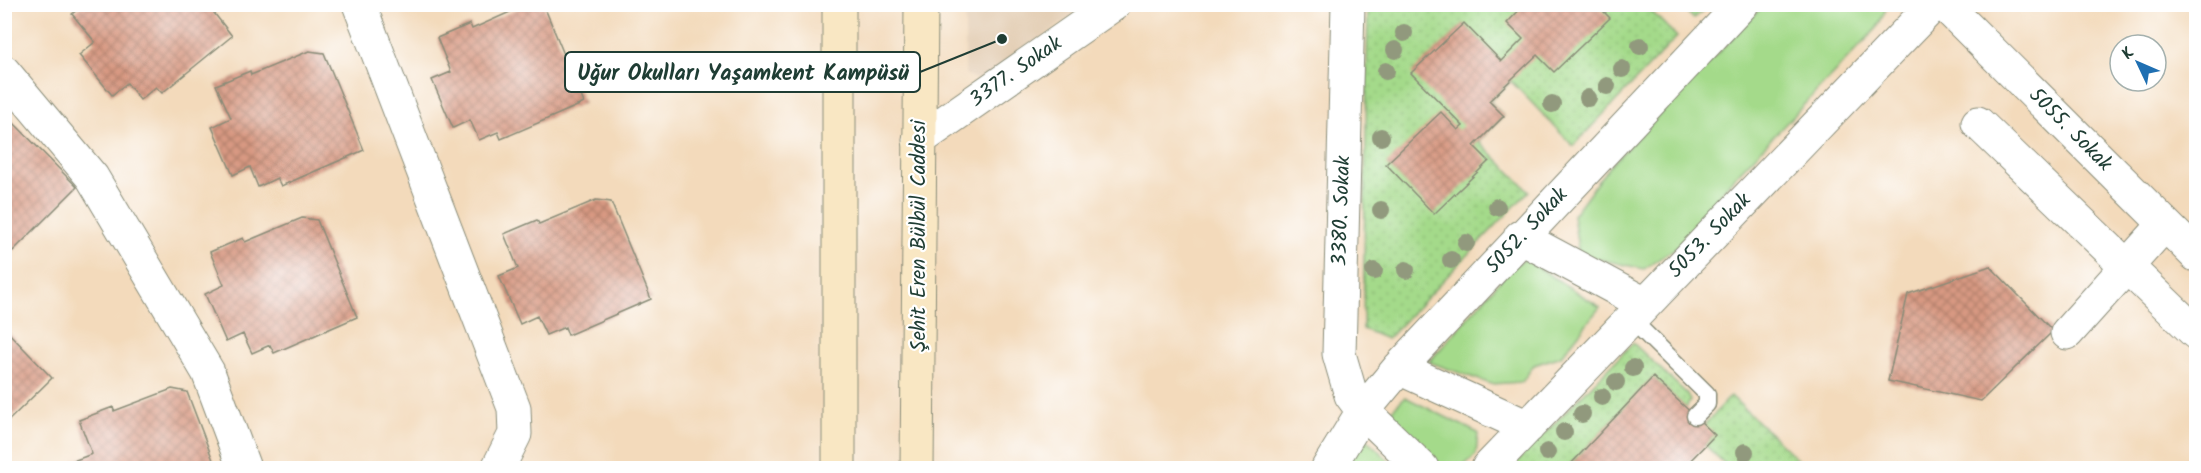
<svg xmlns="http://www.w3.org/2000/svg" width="2201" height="473" viewBox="0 0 2201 473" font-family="Kalam,sans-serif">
<defs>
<pattern id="garden-dots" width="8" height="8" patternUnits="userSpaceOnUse" patternTransform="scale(1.5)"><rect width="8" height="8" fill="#a4da8a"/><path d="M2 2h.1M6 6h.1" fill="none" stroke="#8dbc78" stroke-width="1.8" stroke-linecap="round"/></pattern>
<pattern id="building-cross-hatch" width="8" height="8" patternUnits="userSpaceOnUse" patternTransform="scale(1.5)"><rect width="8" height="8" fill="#d89982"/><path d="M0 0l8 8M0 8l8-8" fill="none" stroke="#af7e6b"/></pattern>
</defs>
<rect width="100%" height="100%" fill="#fff"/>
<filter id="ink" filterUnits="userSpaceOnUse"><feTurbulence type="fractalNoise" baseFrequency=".0167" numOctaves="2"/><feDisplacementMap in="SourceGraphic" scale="12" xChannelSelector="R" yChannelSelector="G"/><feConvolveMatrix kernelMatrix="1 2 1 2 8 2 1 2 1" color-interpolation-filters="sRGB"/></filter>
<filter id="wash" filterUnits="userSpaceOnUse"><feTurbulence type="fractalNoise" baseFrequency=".008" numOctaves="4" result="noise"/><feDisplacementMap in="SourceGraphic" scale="24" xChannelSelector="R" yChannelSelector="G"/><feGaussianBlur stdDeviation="1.35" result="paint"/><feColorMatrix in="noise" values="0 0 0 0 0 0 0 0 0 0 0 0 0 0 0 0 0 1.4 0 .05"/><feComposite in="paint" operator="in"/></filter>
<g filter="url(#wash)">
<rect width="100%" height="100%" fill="#f3dabb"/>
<path fill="#e3cdb3" d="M965 5H1086L982 82 965 74Z"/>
<path fill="#a4da8a" stroke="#628c5f" stroke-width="1.5" d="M1764 5H1888L1877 28 1729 183 1677 247 1644 269 1579 255 1573 215 1607 169Z
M1525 259 1600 307 1561 356 1534 365 1522 382 1491 384 1429 362 1514 265Z
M1405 397 1478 433 1476 455 1461 468H1442L1387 415Z
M1363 436 1397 468H1344Z"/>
<path fill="url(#garden-dots)" stroke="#628c5f" stroke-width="1.5" d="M1368 5H1645L1677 37 1573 146 1511 81 1490 101 1504 116 1479 141 1529 191 1387 339 1363 329Z
M1679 5H1708L1694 19Z
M1633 343 1687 394 1690 401 1686 408 1653 377 1567 468H1511Z
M1731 396 1806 468H1729L1705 445 1704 425Z"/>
<g id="blocks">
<path fill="url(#building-cross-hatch)" d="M84 4H207L232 36 162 93 156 87 140 100 127 83 112 95 79 55 95 42 72 14Z
M528 4 544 6 584 103 501 139 498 132 479 140 470 120 453 128 432 80 451 72 437 38 470 24 472 29Z
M1525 4H1596L1610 18 1554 72 1537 55 1489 101 1504 116 1474 146 1489 161 1434 214 1386 164 1441 112 1458 130 1463 126 1411 73 1464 23 1501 61 1523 39 1507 23Z
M309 51 324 53 364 150 281 186 277 178 258 187 250 167 233 175 212 127 231 118 216 85 250 71 251 75Z
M4 113 77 187 13 251 7 245 4 247Z
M596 200 611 202 651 299 568 335 565 327 546 335 537 316 520 324 499 276 518 268 504 234 537 220 539 224Z
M302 218 317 220 357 317 274 353 270 345 252 353 243 334 226 342 205 294 224 285 210 252 243 238 245 242Z
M1990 266 2053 331 1981 401 1888 381 1908 294Z
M4 328 52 378 4 425Z
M1653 377 1715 435 1683 468H1567Z
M172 389 187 392 216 468H76L73 461 92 454 79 420 113 407 114 411Z
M640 465 654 467V468H632Z"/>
</g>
</g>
<g filter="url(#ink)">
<use href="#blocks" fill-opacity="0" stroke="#898c78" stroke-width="1.5"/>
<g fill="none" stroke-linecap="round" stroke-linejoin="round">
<defs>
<path id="service" d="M1631 319 1707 394V404L1695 416"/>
<path id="minor" d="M359 4 514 408 515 434 498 468
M1348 4 1339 354 1351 395 1363 411 1422 468
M1944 4 2196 255
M4 72 92 177 208 372 244 468
M1978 123 2196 333
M919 140 1114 4
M1520 237 1645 304
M2067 333 2165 224
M1399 368 1528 427
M1328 468 1363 411 1399 368 1742 4
M1488 468 1934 4"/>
<path id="secondary" d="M839 468V4
M917 468 921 4"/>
</defs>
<use href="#service" stroke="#898c78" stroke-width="19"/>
<use href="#minor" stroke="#898c78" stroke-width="35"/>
<use href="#secondary" stroke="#898c78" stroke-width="35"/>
<use href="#service" stroke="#fff" stroke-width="16"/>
<use href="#minor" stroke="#fff" stroke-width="33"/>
<use href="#secondary" stroke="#f9e7c3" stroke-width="33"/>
</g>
<g fill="#91997d">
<circle cx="1404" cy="33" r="9"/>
<circle cx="1640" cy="46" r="9"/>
<circle cx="1395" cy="50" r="9"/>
<circle cx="1622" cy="69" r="9"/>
<circle cx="1386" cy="71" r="9"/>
<circle cx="1607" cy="86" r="9"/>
<circle cx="1588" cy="98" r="9"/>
<circle cx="1552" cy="104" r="9"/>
<circle cx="1381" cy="137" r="9"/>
<circle cx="1497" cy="207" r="9"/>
<circle cx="1381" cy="210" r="9"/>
<circle cx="1466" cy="243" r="9"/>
<circle cx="1451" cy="260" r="9"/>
<circle cx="1406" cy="270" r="9"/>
<circle cx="1374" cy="271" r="9"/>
<circle cx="1633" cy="368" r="9"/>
<circle cx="1616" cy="382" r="9"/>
<circle cx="1602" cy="397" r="9"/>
<circle cx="1582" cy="414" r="9"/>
<circle cx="1564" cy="432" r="9"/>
<circle cx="1547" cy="452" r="9"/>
<circle cx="1745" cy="452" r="9"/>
</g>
</g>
<g text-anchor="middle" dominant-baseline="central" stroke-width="4.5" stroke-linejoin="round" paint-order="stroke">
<g font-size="21" fill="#1f3d34" stroke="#fff">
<text transform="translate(1016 72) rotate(-35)">3377. Sokak</text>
<text transform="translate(2070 130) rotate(45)">5055. Sokak</text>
<text transform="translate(1342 211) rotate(-88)">3380. Sokak</text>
<text transform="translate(1527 231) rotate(-47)">5052. Sokak</text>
<text transform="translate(919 236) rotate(-90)">Şehit Eren Bülbül Caddesi</text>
<text transform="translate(1710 236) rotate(-46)">5053. Sokak</text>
</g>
</g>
<path fill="none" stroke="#1f3d34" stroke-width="2" d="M1002 39L920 72"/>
<circle fill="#1f3d34" stroke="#fff" stroke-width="2" cx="1002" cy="39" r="6"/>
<rect fill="#fff" stroke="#1f3d34" stroke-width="2" x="565" y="52" width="355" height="40" rx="6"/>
<g font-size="22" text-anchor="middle" font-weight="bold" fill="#1f3d34">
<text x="743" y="80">Uğur Okulları Yaşamkent Kampüsü</text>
</g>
<rect width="2201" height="473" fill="none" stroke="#fff" stroke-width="24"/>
<g transform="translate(2138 63) rotate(314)"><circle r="28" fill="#ffffff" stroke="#a5b1ae" stroke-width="1.5"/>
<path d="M0-4.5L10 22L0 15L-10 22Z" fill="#1f6fb2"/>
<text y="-9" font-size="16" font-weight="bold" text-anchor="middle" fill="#1f3d34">K</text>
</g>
</svg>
